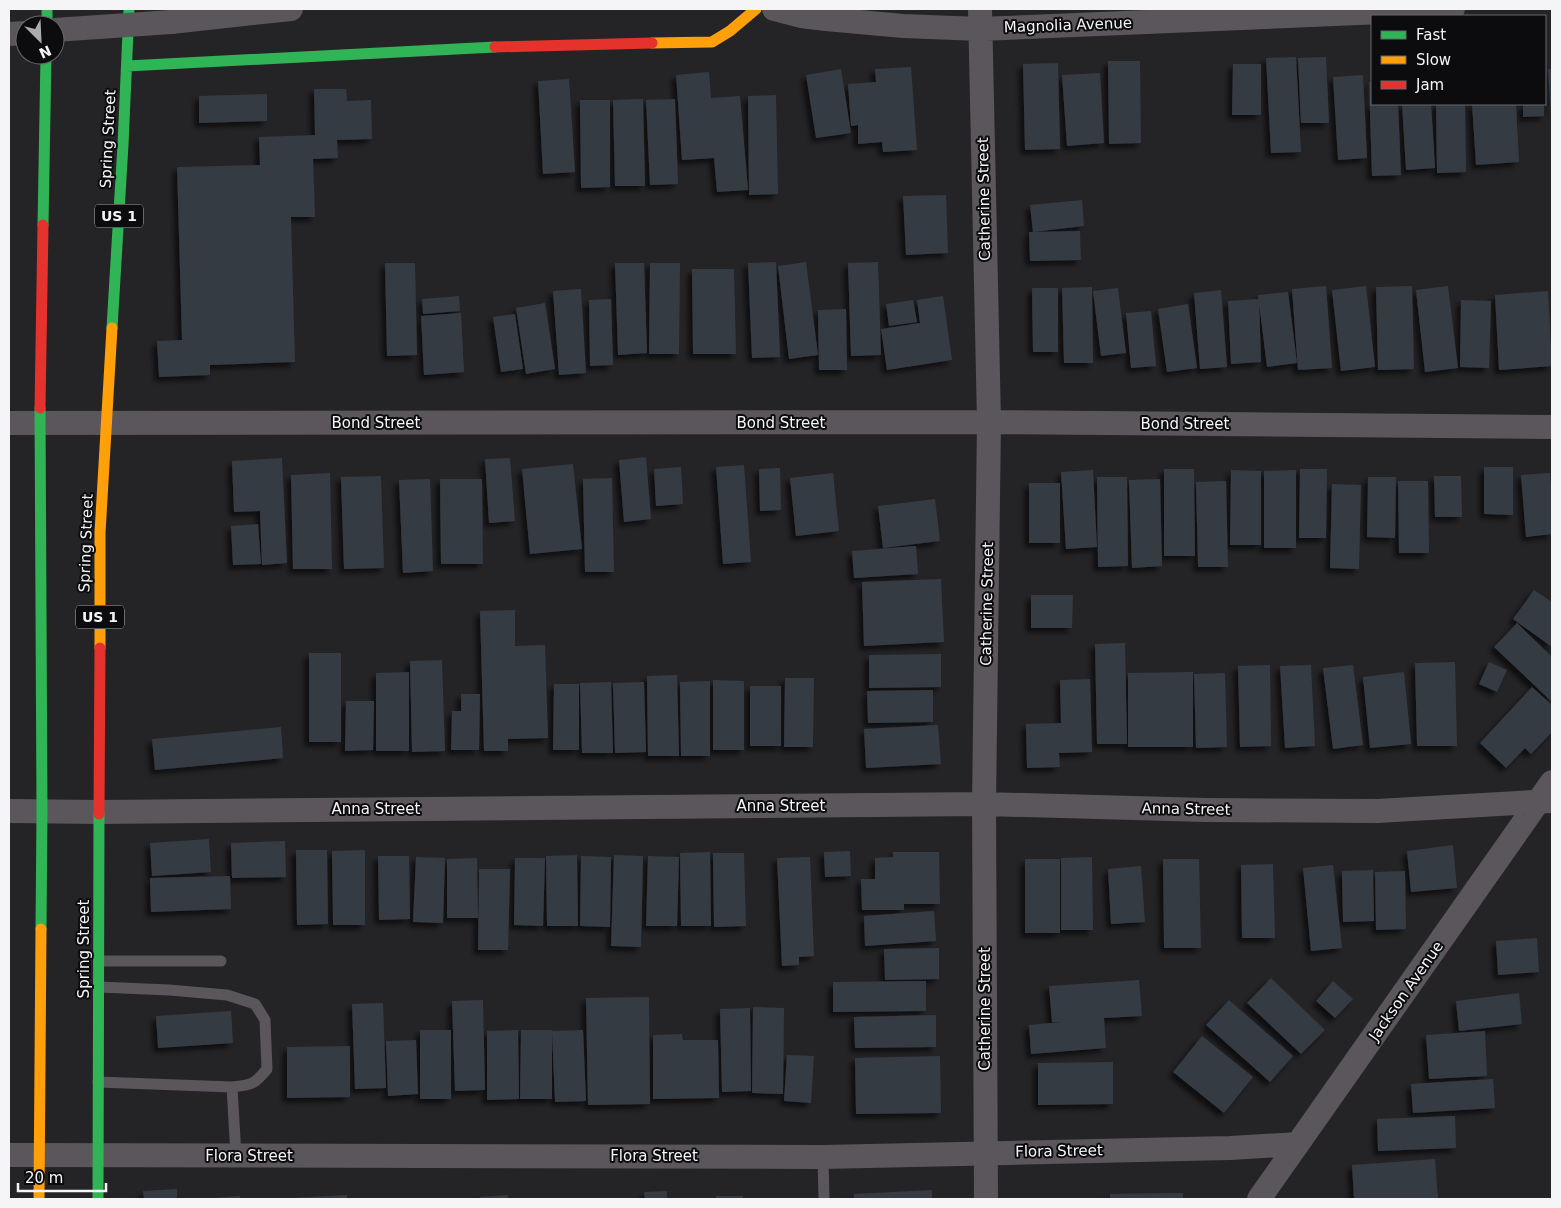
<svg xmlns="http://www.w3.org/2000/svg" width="1561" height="1208" viewBox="0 0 1561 1208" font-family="'DejaVu Sans',sans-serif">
<defs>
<filter id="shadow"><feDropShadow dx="-4.5" dy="4.5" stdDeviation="2.5" flood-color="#0009"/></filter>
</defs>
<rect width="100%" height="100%" fill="#242326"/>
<path fill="#363b43" filter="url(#shadow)" d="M1296 57 1301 152 1271 153 1266 58Z
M1326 57 1329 123H1301L1298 58Z
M1108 61H1140L1141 143 1109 144Z
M1058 63 1060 149 1025 150 1023 64Z
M1233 64H1261V115H1232Z
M911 67 917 150 883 152 882 142 858 144V125L851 126 848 84 876 82 875 69Z
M841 69 851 133 816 138 806 75Z
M1548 69H1552V115H1551Z
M709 72 711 98 740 96 748 190 717 192 714 158 682 160 676 75Z
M1100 73 1104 143 1067 146 1062 75Z
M1363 75 1367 158 1338 160 1333 77Z
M569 79 575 172 543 174 538 81Z
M1369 82H1372V104H1398L1401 175 1372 176Z
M314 89H346L347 101 371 100 372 139 337 140 338 158 313 159 315 217H291L295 362 210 365V375L159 377 157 341 182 340 177 167 260 165 259 137 315 135Z
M267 94V121L199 123V96Z
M776 95 778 194 749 195 748 96Z
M643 99 645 186H615L613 100Z
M675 99 678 184 650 185 646 100Z
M580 100H610V187L581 188Z
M1402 104H1431L1435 168 1406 170Z
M1436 104H1465L1466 172 1437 173Z
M1472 104H1516L1519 162 1476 165Z
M1523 104H1544V116L1523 117Z
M946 195 948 253 906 255 903 196Z
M1082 200 1084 226 1033 232 1030 205Z
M1080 231 1081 260 1030 261 1029 232Z
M776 262 780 357 752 358 748 263Z
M806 262 818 355 789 359 778 266Z
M878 262 881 355 851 356 848 263Z
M385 263H415L417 355 387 356Z
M615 263H644L647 353 618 355Z
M650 263H680L679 354H649Z
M692 269H734L736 354H693Z
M1326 286 1332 368 1298 370 1292 289Z
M1366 286 1375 367 1341 371 1332 290Z
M1412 286 1414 369 1378 370 1376 287Z
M1448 286 1458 368 1425 372 1416 290Z
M1092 287 1093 363H1064L1062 288Z
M1032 288H1058V352H1033Z
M1118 288 1126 353 1101 356 1093 291Z
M581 289 586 373 559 375 553 291Z
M1221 290 1227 367 1200 369 1194 293Z
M1548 291 1552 366 1499 370 1495 295Z
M1288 292 1297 363 1267 367 1258 295Z
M459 296 460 311 423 314 422 299Z
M943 296 952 360 887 370 881 329 920 323 917 300Z
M611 299 613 365 590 366 589 300Z
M1259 299 1261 362 1231 364 1228 301Z
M913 300 917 322 889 326 886 304Z
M1461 300 1491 301 1489 368 1460 367Z
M545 303 555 369 526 374 516 308Z
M1188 304 1197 368 1167 372 1158 309Z
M846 309 847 370H819L818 310Z
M1151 311 1156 366 1131 368 1126 313Z
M461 313 464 372 424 375 421 316Z
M515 314 523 369 501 372 493 317Z
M646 457 651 519 624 522 619 460Z
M282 458 287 563 262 565 260 511 234 512 232 461Z
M510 458 515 521 489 523 485 459Z
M573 464 582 549 530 554 522 469Z
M744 465 751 562 723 564 716 467Z
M681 467 683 504 656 506 654 469Z
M1484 467H1513V515L1484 514Z
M780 468 781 510 760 511 759 469Z
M1164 469H1194L1195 556H1164Z
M1300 469H1327L1326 538H1299Z
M1093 470 1097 547 1066 549 1061 472Z
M1231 470 1261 471V545H1230Z
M1296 470V548H1264V471Z
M330 473 332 569H293L291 475Z
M833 473 839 531 796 536 790 478Z
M1550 473 1552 499V534L1526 537 1521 475Z
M381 476 384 568 344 569 341 477Z
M1434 476H1461L1462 517H1435Z
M1097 477H1127L1128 566 1098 567Z
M1368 477H1396L1395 538 1367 537Z
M612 478 614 572H585L583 479Z
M430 479 433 571 403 573 399 480Z
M440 479H482L483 564H441Z
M1160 479 1162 566 1132 568 1129 480Z
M1226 481 1228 567H1198L1196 482Z
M1398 481H1428L1429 553H1399Z
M1029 483H1060V543H1029Z
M1332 484 1361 485 1359 569 1330 568Z
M935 499 940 541 883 548 878 506Z
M258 524 261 564 233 565 231 526Z
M916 546 918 574 854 578 852 551Z
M941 579 944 642 864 646 862 582Z
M1534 590 1552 602V647L1513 619Z
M1031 595H1073L1072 628H1031Z
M515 610V646L545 645 548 738 508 739V751H484L480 611Z
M1517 623 1552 657V702L1494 647Z
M1125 643 1127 744H1097L1095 644Z
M309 653H341V742H309Z
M941 654V687L869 688V655Z
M442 660 445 751 412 752 410 661Z
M1455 662 1457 746H1417L1415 663Z
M1489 662 1507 670 1497 692 1479 684Z
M1270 665 1271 746 1240 747 1238 666Z
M1311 665 1315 746 1285 748 1280 666Z
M1353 665 1363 745 1333 749 1323 668Z
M409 672V751H376V673Z
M1193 672V747H1128V673Z
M1404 672 1411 744 1370 748 1363 677Z
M1225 673 1227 747 1196 748 1194 674Z
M677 675 679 756H648L647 676Z
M785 678H814L813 747H784Z
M1090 679 1092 752 1059 753 1060 767 1027 768 1026 724 1061 723 1060 680Z
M713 680 744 681V750H713Z
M710 681V756H681L680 682Z
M611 682 613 753H582L580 683Z
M644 682 646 752 615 753 613 683Z
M554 684H579V750H553Z
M750 686H781V746H750Z
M1532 687 1552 705V732L1531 754 1525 748 1506 768 1480 743Z
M933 690V722L868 723 867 691Z
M461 694H480L479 750H451L452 711H461Z
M346 701H374L373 750 345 751Z
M938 725 941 764 866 768 864 729Z
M281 727 283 758 155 770 152 739Z
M209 839 211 872 152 876 150 843Z
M285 841 286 877 232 878 231 843Z
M1453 845 1457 888 1411 892 1407 851Z
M296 850H327L328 924 297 925Z
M365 850V925H333L332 851Z
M850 851 851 876 825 877 824 852Z
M710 852 711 926H681L680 853Z
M893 852H939L940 904H904V910H862L861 879H875V858L893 857Z
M713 853H744L746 926 714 927Z
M577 855 578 926H547L546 856Z
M614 855 643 856 641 947 611 946Z
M378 856H409L410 919 379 920Z
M581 856 611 857 610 927 580 926Z
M648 856 679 857 677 926H646Z
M416 857 445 858 443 923 413 922Z
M810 857 814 956 799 957V965L782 966 777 858Z
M1092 857 1093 930H1061V858Z
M477 858 478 918H447V859Z
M515 858H545L543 926 514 925Z
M1025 859H1060V933H1025Z
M1163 859H1199L1201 948H1164Z
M1273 864 1275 938H1242L1241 865Z
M1333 865 1342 948 1311 951 1303 868Z
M1141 866 1145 922 1111 924 1108 869Z
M479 869H510L508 950H478Z
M1373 870 1374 921 1343 922 1342 871Z
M1405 871 1406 929 1376 930 1375 872Z
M230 876 231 909 151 912 150 878Z
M934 911 936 941 865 946 864 916Z
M1537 938 1539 972 1498 975 1496 941Z
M939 948V979L885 980 884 949Z
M1271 978 1325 1030 1301 1054 1247 1003Z
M1139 980 1142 1016 1104 1018 1106 1048 1031 1054 1029 1025 1061 1022H1052L1049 986Z
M926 981V1011L833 1012V982Z
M1333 981 1353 999 1335 1018 1316 1001Z
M1519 993 1522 1024 1459 1031 1456 1001Z
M649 997 650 1104 588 1105 586 998Z
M483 1000 485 1090 455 1091 452 1001Z
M1229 1000 1293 1056 1270 1082 1206 1025Z
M383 1003 386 1088 355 1089 352 1004Z
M753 1007 784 1008 783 1094 752 1093Z
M750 1008 751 1091 722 1092 720 1009Z
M231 1011 233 1043 158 1048 156 1016Z
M936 1015V1047L855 1048 854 1017Z
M420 1030H451V1099H420Z
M518 1030 519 1099 487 1100V1031Z
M521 1030H552V1099H520Z
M583 1030 586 1101 555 1102 552 1031Z
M1485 1031 1487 1076 1429 1079 1426 1035Z
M682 1034 683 1040H718L719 1098 653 1099V1035Z
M1202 1036 1253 1077 1224 1113 1173 1072Z
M416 1040 418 1094 388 1096 386 1041Z
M350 1046V1097L287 1098V1047Z
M787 1055 814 1056 811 1103 784 1101Z
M940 1056 941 1113 856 1114 855 1058Z
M1113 1062V1104L1038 1105V1063Z
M1493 1079 1495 1108 1413 1113 1411 1084Z
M1455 1116 1456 1148 1378 1151 1377 1119Z
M1435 1159 1438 1198 1419 1199H1354L1352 1165Z
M177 1189V1199H144L143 1191Z
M932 1190V1199H854V1194Z
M667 1191V1199H645L644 1192Z
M1183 1193V1199H1110V1194Z
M347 1195V1199H291V1198Z
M508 1195V1199H480V1197Z
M240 1196V1199H213V1198Z
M716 1196H743V1199H716Z"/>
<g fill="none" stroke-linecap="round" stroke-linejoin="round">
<path stroke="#5a565b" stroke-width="11" d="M99 961H221
M98 1082 232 1087C252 1085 255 1084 267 1069L265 1020 255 1004 227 995 169 990 99 987
M232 1087 236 1156
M823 1157 824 1199"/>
<path stroke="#5a565b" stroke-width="24" d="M774 9 801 16 826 19 903 26 980 29 1453 9
M980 9 989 422 984 804 986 1199
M171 22 291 9
M9 34 25 33
M9 423 989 422 1552 427
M9 811 100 812 984 804 1206 810 1377 811 1552 801
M9 1155 823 1157 1230 1148 1298 1144
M1259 1199 1552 782"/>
<path stroke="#30b455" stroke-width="11" d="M47 9V25
M127 66 495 47
M43 225 46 55
M112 328 123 145 129 9
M40 408 42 811 41 929
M98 1199 99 814"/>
<path stroke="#ff9f0a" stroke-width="11" d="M652 43 712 42 730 31 756 9
M100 648V533L112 328
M39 1199 41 929"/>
<path stroke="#e5322d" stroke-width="11" d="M495 47 652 43
M40 408 43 225
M99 814 100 648"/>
<path stroke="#5a565b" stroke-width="24" d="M55 30 171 22"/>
</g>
<g text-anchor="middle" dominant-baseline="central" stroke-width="4" stroke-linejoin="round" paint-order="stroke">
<g fill="#0c0c0e" stroke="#afaeb1" stroke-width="1">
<rect x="95" y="204.5" width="48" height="23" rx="4"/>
<rect x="76" y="605.5" width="48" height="23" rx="4"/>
</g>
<g font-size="14" font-weight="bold" fill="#f5f4f7">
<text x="119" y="216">US 1</text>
<text x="100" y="617">US 1</text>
</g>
<g font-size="15" fill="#f5f4f7" stroke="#0c0c0e">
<text transform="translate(1068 25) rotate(-2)">Magnolia Avenue</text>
<text transform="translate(108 139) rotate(-87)">Spring Street</text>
<text transform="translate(984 199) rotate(-91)">Catherine Street</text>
<text x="376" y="423">Bond Street</text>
<text x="781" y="423">Bond Street</text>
<text x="1185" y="424">Bond Street</text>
<text transform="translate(86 543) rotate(-88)">Spring Street</text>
<text transform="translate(987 604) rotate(-89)">Catherine Street</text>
<text x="781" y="806">Anna Street</text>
<text x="376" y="809">Anna Street</text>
<text transform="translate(1186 809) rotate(1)">Anna Street</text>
<text transform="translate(84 949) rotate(-90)">Spring Street</text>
<text transform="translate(1406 991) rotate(-55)">Jackson Avenue</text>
<text transform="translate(985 1009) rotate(-90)">Catherine Street</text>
<text transform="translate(1059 1151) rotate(-1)">Flora Street</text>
<text x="249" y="1156">Flora Street</text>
<text x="654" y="1156">Flora Street</text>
</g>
</g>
<rect width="1561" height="1208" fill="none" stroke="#f5f4f7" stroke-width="20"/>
<rect x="1371" y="15" width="175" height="90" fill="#0c0c0e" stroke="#69696b"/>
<rect x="1381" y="31" width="25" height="8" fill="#30b455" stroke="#69696b"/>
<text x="1416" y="40" font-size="15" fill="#f5f4f7">Fast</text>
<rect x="1381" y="56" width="25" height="8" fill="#ff9f0a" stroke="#69696b"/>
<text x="1416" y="65" font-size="15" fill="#f5f4f7">Slow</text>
<rect x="1381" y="81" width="25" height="8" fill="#e5322d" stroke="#69696b"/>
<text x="1416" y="90" font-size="15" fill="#f5f4f7">Jam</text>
<g transform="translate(40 40) rotate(156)"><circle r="24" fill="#0c0c0e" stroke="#69696b"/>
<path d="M0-4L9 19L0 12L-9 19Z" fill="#acabae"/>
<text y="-8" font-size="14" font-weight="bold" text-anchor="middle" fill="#f5f4f7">N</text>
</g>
<path d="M18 1183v8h88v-8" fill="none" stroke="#f5f4f7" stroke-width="2.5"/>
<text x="25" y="1183" font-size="15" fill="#f5f4f7" stroke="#0c0c0e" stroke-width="4" paint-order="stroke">20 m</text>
</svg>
